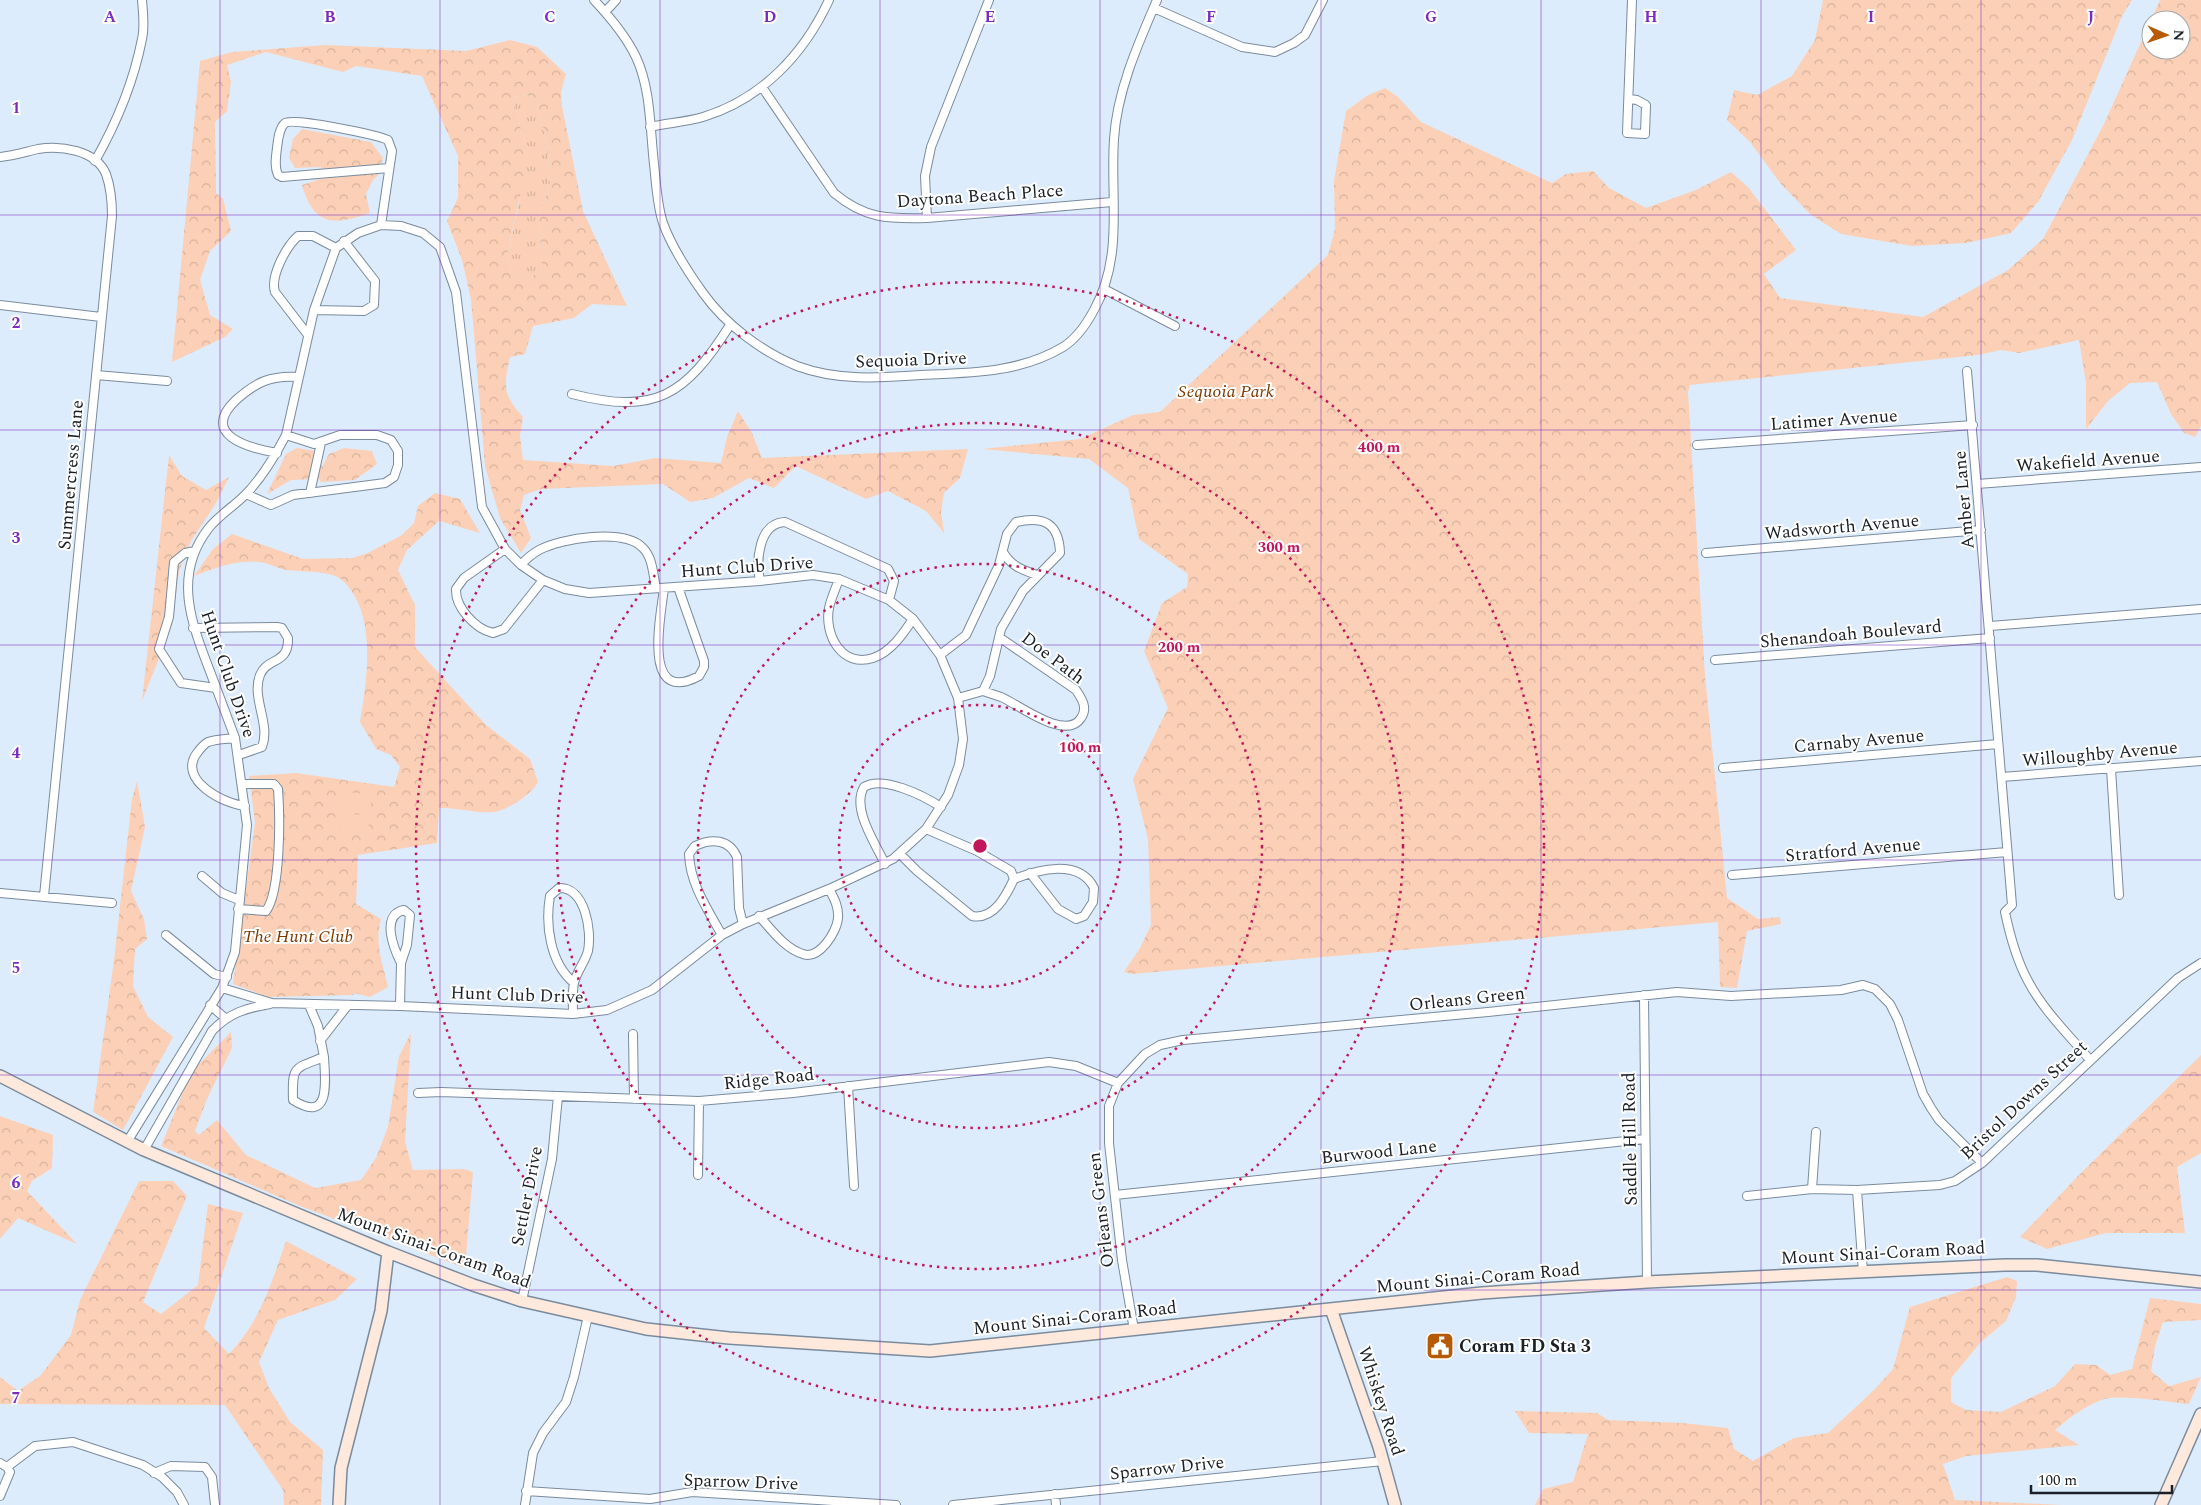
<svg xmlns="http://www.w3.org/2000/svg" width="2201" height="1505" viewBox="0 0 2201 1505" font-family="Spectral,serif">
<defs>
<pattern id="grass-tufts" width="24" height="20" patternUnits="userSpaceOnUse" patternTransform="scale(1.25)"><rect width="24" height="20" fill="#fbd0b6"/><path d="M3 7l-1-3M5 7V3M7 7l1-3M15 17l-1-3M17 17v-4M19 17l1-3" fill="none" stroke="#d7b29c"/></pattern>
<pattern id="forest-crowns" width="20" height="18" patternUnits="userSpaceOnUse" patternTransform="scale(1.25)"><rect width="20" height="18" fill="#fbd0b6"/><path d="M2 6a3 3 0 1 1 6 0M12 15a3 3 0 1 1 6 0" fill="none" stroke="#d7b29c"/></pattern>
</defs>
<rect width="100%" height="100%" fill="#ddecfc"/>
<path fill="url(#grass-tufts)" d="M528 95 533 99 543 126 548 157 550 185 539 216 542 271 528 278 510 269 507 255 519 204 525 146 513 97Z"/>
<path fill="url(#forest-crowns)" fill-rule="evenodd" d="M1823 0H2132L2122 16 2072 140 2038 202 2011 233 1966 243 1912 246 1841 234 1810 214 1781 184 1750 142 1727 120 1734 90 1757 95 1792 76 1815 40Z
M2160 0H2201V426L2195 437 2184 433 2171 414 2157 382 2130 383 2108 401 2086 429V383L2079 340 2019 353 2001 350 1978 355 1690 385 1688 392 1705 676 1727 898 1758 919 1780 917 1781 924 1747 931 1737 988 1720 987 1718 922 1132 974 1124 972 1140 948 1151 925 1148 839 1133 779 1168 708 1144 651 1162 603 1187 587 1188 574 1139 539 1128 488 1089 459 982 449 1080 439 1133 415 1160 412 1328 255 1335 229 1334 181 1346 111 1368 95 1385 88 1398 97 1421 122 1552 183 1566 174 1593 171 1609 188 1646 208 1696 190 1731 172 1748 187 1796 250 1764 274 1780 298 1923 317 2008 270 2043 239 2104 124ZM2151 20H2181V50H2151Z
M510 40 537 47 566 74 561 92 562 106 583 211 627 306 592 304 574 318 533 326 525 354 510 357C504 386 502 394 523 417L520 436 523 460 613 466 656 458 721 463 727 437 738 411 752 433 762 458 968 449 960 478 944 493 941 512 944 533 926 511 888 491 866 499 796 466 774 488 749 478 713 498 690 502 663 484 541 489 524 495 520 510 531 538 521 553 500 518 485 466 471 299 462 260 447 221 458 198V156L422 76 356 66 343 72 266 52 227 65 231 82 227 111 215 122 216 193 223 199 231 231 210 251 200 280 210 315 233 329 225 337 172 362 200 61 232 52 326 45 466 51ZM528 95 533 99 543 126 548 157 550 185 539 216 542 271 528 278 510 269 507 255 526 169 525 146 513 97Z
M302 129 371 142 383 158 378 175 373 180 366 194 370 213C333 226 314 226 302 185L323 178 321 167 295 168 289 158 293 139Z
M297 448 316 451 322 467 329 454 344 448 372 451 377 464 355 480 321 482 319 479 291 480 267 494 286 454Z
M169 455 182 476 206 490 229 477 216 503 191 541 179 571 172 626 142 701Z
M435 493 460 499 480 533 439 521 407 550 398 570 415 605V647L486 725 530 759 538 782C531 795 508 810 494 812 480 814 455 807 439 808L437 843 358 855 356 904 381 919C374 943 383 964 388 987L370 997 354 993V995L268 997 233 984 255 823 249 776 296 773 394 787 400 767 391 755 376 749 360 722C367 680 378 613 342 580 331 570 301 572 286 570 276 568 267 562 257 562 234 560 215 568 194 576L213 549 232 534 303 559 352 558 368 553 402 535 414 523 418 506Z
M137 781 145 827 131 891 144 919 147 939 135 949 133 986 148 1017 173 1037 123 1130 93 1112 114 960 132 799Z
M231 1032 232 1048 207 1099 195 1131 199 1135 217 1120 246 1155 315 1188 361 1180 376 1158 388 1127 399 1056 411 1033 405 1142 413 1170 464 1169 473 1172 465 1268 300 1206 161 1146 191 1072Z
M2201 1055V1153L2177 1167 2185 1233H2106L2047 1249 2020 1237 2078 1176Z
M0 1116 53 1135 52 1168 32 1181 27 1191 77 1244 18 1218 0 1239Z
M139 1181H173L187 1196 143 1302 161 1314 198 1285 208 1204 243 1213 204 1328 229 1354C260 1322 272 1282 286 1241L357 1279 335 1300 278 1320 259 1362 269 1388 290 1422 323 1450 321 1505H284L283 1490 225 1405 0 1404V1377L18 1391 41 1375 71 1335 80 1300Z
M2007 1277 2017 1281 2016 1297 2006 1321 1981 1342 1951 1378V1402L1966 1410 2001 1412 2055 1386 2075 1364 2096 1365 2110 1375 2132 1369 2150 1298 2201 1304V1320L2163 1322 2155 1346 2151 1371 2169 1386 2201 1377 2189 1404C2171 1402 2119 1394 2104 1399 2085 1406 2070 1417 2055 1430L2079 1445 1966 1456 1943 1464 1955 1500 2062 1505H1535L1543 1489 1573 1482 1588 1434 1529 1433 1515 1411 1597 1413 1608 1420 1683 1423 1728 1428 1734 1449 1753 1461 1794 1438 1828 1433 1874 1390 1893 1369 1910 1307Z"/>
<path fill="#fbd0b6" d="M338 791 372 795 370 811 336 807Z
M336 812 370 816 368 832 334 828Z"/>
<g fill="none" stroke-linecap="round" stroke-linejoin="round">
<defs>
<path id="street" d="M594 0C610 17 626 36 636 57 651 89 650 129 654 164 656 182 657 205 663 223 672 248 688 272 703 293 725 324 762 352 797 366 837 381 879 378 921 375 969 373 1020 373 1063 347 1076 339 1087 323 1094 310 1124 256 1110 198 1114 139 1117 91 1138 44 1157 0
M1154 8 1242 47 1275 52 1294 43 1305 35 1323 0
M605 12 616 0
M762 87 834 193C865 219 888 219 927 218L1112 202
M1629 99 1637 100 1646 105 1645 134 1627 133 1632 0
M650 127C668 123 686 122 703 117 762 99 804 54 829 0
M0 157C13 156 25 152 38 149 60 145 96 150 106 174 111 188 112 202 112 216L44 896
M95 161C116 124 134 80 142 39 145 26 143 13 142 0
M927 218 925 176 931 147 989 0
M381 225 392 151 388 140C377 135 293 117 285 123 279 128 278 140 277 148 276 157 274 166 278 175L282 177 389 168
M1104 289 1175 326
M0 305 101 317
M314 310 364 311 374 305 375 281 344 241
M308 335 275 292C270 276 286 247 298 236H313L336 248
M1967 371 2012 905 2005 912C2010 936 2016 959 2028 981 2043 1010 2069 1035 2090 1060
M96 375 167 381
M572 394C656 415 685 396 730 325
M1697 445 1973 425
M277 453C249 448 199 435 236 400 256 382 271 375 299 377
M1977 484 2201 467
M310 493 321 443
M246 494 271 505 293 495 385 483 394 477 398 465V451L391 440 377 435H340L314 444 286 435
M505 549 464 578 456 589C455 607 475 629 493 633L504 629 543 580
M195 551 185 553 174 562 169 617 159 649 181 683 216 688
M1003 552C1011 566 1022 570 1037 575
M1706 553 1981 530
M521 565C526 559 532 554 539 550 561 538 624 528 643 548 653 558 653 575 656 588
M839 579C836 588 831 598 829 608 824 635 842 668 873 658 891 652 903 634 913 619
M760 581C756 562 758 523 785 522L888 569 894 581 889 600
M664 588C661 615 641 707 699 676L704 667V661L678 587
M1990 626 2201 609
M193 628 277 627 282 628 288 638C289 665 267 657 260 675 251 698 271 724 262 747L239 755
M940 655 966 635 999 565 1007 534 1016 522C1044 516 1059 523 1060 553L1023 591 1001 629 990 676 983 691
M1715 660 1990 638
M983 691C989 693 995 695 1001 697 1018 704 1066 742 1081 718 1088 708 1082 699 1076 690L999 637
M958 698 983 691
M235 738C227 739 216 739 208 742 204 744 200 749 197 753 177 780 224 804 245 806
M1723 768 1998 744
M2111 769 2119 895
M2002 777 2201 761
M900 854 917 871 972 916C994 920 1006 896 1014 879L1011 871 977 851 926 829
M885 864C876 844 851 809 864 787 883 775 924 796 941 807
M1732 875 2007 852
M202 876 222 893 239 900
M1014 879C1037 870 1079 858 1094 888L1093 902 1084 916 1076 919 1058 909 1030 873
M0 893 112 903
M238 909 266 911C281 891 280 815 278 789L274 784H243
M759 916C771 929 785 949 803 954 819 960 837 932 838 918 839 907 834 898 829 889
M166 935 214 974 227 977
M722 935C708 910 690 884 689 854L695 846C712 838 729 839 737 857L739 908 743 924
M1644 995 1647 1282
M210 1005 225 1018
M309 1005 318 1026 324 1057C294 1069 292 1065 293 1100 332 1125 325 1079 324 1057
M400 1006 401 963 407 945 410 915 404 910C380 915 394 949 401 963
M573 1014C573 1003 572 993 574 983 577 971 585 962 588 951 592 930 585 887 559 888L550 896C545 925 550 963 574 983
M633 1034 634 1099
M320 1041 348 1005
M848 1086 854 1186
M418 1093 441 1092 699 1101 793 1093 1049 1062 1076 1066 1118 1083
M127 1142 222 988 235 952 247 825 235 738C227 717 219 695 211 674 192 625 172 576 208 529 218 516 233 507 245 495 261 479 275 456 286 435L314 310 336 248 358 233 381 225 401 226 423 233 440 247 456 292 482 507 505 549 521 565 543 580 565 589 589 593 760 581 813 575 839 579 889 600 913 619 940 655 958 698 963 739 959 765 948 795 926 829 893 859 829 889 743 924 722 935 652 990 607 1010 573 1014 400 1006 272 1003 222 988
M144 1150 212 1031C229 1013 246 1008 270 1004
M698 1175 699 1101
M1812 1189 1816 1132
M1857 1190 1863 1272
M1115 1195 1645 1139
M1747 1196 1812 1189 1857 1190 1940 1185 1955 1181 1982 1163 2178 978 2201 963
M522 1301 552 1159 558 1096
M1134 1330 1122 1260 1109 1143V1106L1118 1083 1145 1054 1160 1045 1183 1040 1488 1012 1677 992 1731 996 1841 990 1863 985 1875 989 1890 1004 1898 1020 1923 1094 1931 1108 1939 1120 1982 1163
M0 1463 7 1467 10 1472 0 1496
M7 1467 35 1446 73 1442 143 1465 162 1477 177 1492 184 1505
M154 1473 171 1466 205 1467 212 1477 215 1505
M526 1491 650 1499 692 1492 896 1505
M1055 1494 1056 1505
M525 1505 533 1453 543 1433 566 1402 574 1377 588 1316
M953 1505 1383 1461"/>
<path id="secondary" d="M0 1076 144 1150 388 1252 473 1285 522 1301 646 1329 729 1338 930 1351 1482 1293 1647 1282 2005 1265H2037L2201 1282
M1331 1309 1379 1447 1395 1505
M339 1505 341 1468 381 1311 388 1252
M2161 1505 2201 1414"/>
</defs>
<use href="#street" stroke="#7a8b9d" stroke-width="10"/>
<use href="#secondary" stroke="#7a8b9d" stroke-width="14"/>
<use href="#street" stroke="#fff" stroke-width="8"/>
<use href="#secondary" stroke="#fee9dc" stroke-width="11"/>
</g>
<path fill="none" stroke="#7b2cbf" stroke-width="1" stroke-opacity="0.55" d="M220 0V1505M440 0V1505M660 0V1505M880 0V1505M1100 0V1505M1321 0V1505M1541 0V1505M1761 0V1505M1981 0V1505M0 215H2201M0 430H2201M0 645H2201M0 860H2201M0 1075H2201M0 1290H2201"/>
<g fill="none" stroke="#c2185b" stroke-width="2.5" stroke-dasharray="2.5 5">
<circle cx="980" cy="846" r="141"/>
<circle cx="980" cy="846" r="282"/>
<circle cx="980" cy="846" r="423"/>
<circle cx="980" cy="846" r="564"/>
</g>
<defs>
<symbol id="civic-square" viewBox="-11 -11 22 22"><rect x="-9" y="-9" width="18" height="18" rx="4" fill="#b75a06" stroke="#fff"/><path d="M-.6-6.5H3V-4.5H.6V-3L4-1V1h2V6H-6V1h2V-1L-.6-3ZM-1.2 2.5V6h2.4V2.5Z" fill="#fff"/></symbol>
</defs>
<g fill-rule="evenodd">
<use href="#civic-square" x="1424" y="1330" width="32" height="32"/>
</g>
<g text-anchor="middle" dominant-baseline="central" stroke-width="4" stroke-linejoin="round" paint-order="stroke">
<g font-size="18" fill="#192027" stroke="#fff">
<text transform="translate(980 196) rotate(-4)">Daytona Beach Place</text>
<text transform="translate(911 360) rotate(-2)">Sequoia Drive</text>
<text transform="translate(1834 420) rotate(-4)">Latimer Avenue</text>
<text transform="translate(2088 461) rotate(-4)">Wakefield Avenue</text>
<text transform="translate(71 475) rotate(-85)">Summercress Lane</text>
<text transform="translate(1964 500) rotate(-95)">Amber Lane</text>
<text transform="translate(1842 527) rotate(-5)">Wadsworth Avenue</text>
<text transform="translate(747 567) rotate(-4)">Hunt Club Drive</text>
<text transform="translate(1851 634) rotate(-5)">Shenandoah Boulevard</text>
<text transform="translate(1053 658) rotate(37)">Doe Path</text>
<text transform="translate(228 674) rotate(71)">Hunt Club Drive</text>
<text transform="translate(1859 741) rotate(-5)">Carnaby Avenue</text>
<text transform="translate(2100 754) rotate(-5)">Willoughby Avenue</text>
<text transform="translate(1853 850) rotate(-5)">Stratford Avenue</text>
<text transform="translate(517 995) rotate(2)">Hunt Club Drive</text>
<text transform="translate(1467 999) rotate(-6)">Orleans Green</text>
<text transform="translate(769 1079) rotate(-6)">Ridge Road</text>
<text transform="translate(2024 1100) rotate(-43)">Bristol Downs Street</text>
<text transform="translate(1630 1139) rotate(-91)">Saddle Hill Road</text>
<text transform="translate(1379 1152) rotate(-6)">Burwood Lane</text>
<text transform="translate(527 1196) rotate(-79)">Settler Drive</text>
<text transform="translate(1101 1210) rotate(-97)">Orleans Green</text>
<text transform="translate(434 1248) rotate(20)">Mount Sinai-Coram Road</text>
<text transform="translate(1883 1253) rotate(-3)">Mount Sinai-Coram Road</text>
<text transform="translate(1478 1278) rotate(-5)">Mount Sinai-Coram Road</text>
<text transform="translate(1075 1318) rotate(-6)">Mount Sinai-Coram Road</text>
<text transform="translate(1381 1401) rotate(72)">Whiskey Road</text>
<text transform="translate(1167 1468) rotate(-6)">Sparrow Drive</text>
<text transform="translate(741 1482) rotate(2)">Sparrow Drive</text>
</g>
<g font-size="18" font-style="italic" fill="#7d3b03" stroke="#fff">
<text x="1226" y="391">Sequoia Park</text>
<text x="298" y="936">The Hunt Club</text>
</g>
<g font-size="18" font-weight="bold" fill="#192027" stroke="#fff" text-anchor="start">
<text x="1459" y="1346">Coram FD Sta 3</text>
</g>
</g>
<g font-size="16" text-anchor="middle" font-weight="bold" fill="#7b2cbf" stroke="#fff" stroke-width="4" stroke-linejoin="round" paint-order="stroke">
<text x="110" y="22">A</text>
<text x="330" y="22">B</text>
<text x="550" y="22">C</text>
<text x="770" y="22">D</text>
<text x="990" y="22">E</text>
<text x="1211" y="22">F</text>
<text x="1431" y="22">G</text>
<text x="1651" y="22">H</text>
<text x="1871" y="22">I</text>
<text x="2091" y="22">J</text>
<text x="16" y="113">1</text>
<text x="16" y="328">2</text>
<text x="16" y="543">3</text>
<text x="16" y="758">4</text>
<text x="16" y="973">5</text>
<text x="16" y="1188">6</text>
<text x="16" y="1403">7</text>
</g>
<circle cx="980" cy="846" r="8" fill="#c2185b" stroke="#fff" stroke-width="2.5"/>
<g font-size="15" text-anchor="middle" font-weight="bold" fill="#c2185b" stroke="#fff" stroke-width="4" stroke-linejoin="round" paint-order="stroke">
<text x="1379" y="452">400 m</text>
<text x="1279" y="552">300 m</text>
<text x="1179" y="652">200 m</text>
<text x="1080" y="752">100 m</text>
</g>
<g transform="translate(2166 35) rotate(92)"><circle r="24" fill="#ffffff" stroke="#a3a6a9"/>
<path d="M0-4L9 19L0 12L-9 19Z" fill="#b75a06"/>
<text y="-8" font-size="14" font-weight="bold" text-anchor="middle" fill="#192027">N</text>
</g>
<path d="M2031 1485v8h141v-8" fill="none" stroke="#192027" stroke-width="2.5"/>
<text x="2038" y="1485" font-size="15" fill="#192027" stroke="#ffffff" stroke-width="4" paint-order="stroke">100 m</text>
</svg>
